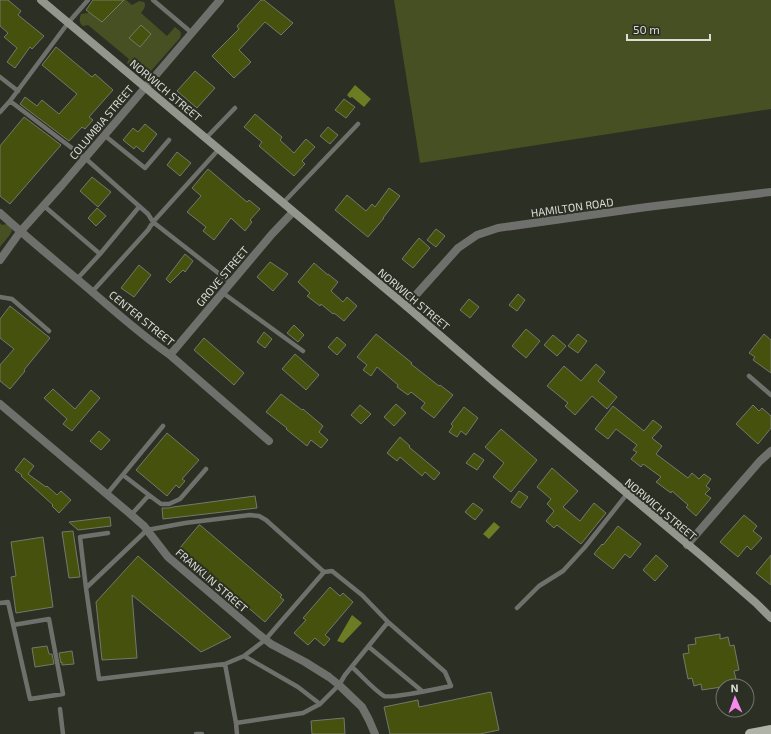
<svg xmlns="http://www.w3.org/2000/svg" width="771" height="734" viewBox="0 0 771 734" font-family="'Exo 2',sans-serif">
<rect width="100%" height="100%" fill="#2c2f24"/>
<path fill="#465022" d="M98 0H126L132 5 139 1 144 2C147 6 143 10 141 13L167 36 175 27 180 31 181 34 180 38 150 72C140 76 133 70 127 63L129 59 88 25 83 26C79 23 79 19 81 14L88 13Z
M394 0H771V109L420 163Z
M0 223 2 225 7 224 11 226 12 231 9 236 0 247Z"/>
<path fill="#6b7c25" d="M355 85 371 99 364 107 352 97 350 98 347 95Z
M494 522 500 527 489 539 483 534Z
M352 615 362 623 343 643 337 641Z"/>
<path fill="#46510d" stroke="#74786b" d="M0 0H8L21 11 18 15 44 36 32 49 30 47 15 68 7 62 17 48 4 37 8 33 0 26Z
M93 0H124L102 22 86 10Z
M261 0H264L293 23 281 35 265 22 239 50 251 62 234 78 212 56 239 29 237 26Z
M141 25 151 34 140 47 129 38Z
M56 47 92 77 95 74 113 90 89 117 93 120 85 129 82 127 69 141 20 104 25 97 37 106 42 100 59 114 77 94 42 65Z
M195 71 215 88 197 108 177 91Z
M344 99 355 107 346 118 335 110Z
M255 114 282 137 280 140 294 153 306 139 315 147 302 161 305 164 294 176 259 146 262 142 244 127Z
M24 117 61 145 10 204 0 196V146Z
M145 124 157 134 143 152 136 146 134 149 123 140 133 128 138 132Z
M328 127 338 135 330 144 320 136Z
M177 152 191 163 180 176 167 165Z
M208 169 247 202 249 200 260 209 250 220 252 222 245 231 231 218 214 240 203 231 206 227 187 212 201 196 192 188Z
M92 177 111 192 98 207 80 191Z
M389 188 400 196 383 218H384L368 237 335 210 347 195 366 211 372 204 375 207Z
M97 208 106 216 96 226 88 218Z
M436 229 445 236 436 247 427 240Z
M419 238 430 248 413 268 402 259Z
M185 254 193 261 185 272 183 270 170 283 166 279Z
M270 262 288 274 273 291 257 277Z
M314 263 328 275V274L338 282 331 291 343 302 347 297 357 306 344 321 334 313 333 314 321 304 320 306 307 296 310 293 298 282Z
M139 265 151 275 134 297 121 288Z
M518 294 525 300 517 311 509 305Z
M469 299 479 307 470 318 460 310Z
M10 306 50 338 24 370 25 371 10 389 0 381V365L14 349 0 338V319Z
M294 325 304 335 298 342 287 333Z
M526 329 540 341 526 358 512 346Z
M264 332 272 339 265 348 257 342Z
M376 334 412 363 411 364 439 386 440 385 453 395 434 418 421 408 425 403 411 392 408 395 397 387 398 385 377 367 371 376 363 370 367 365 357 357Z
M578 334 587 341 578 353 568 346Z
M764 334 771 340V373L753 360 755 357 749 353Z
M553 335 566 346 557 356 544 345Z
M337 337 346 345 337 355 328 347Z
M204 338 244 373 234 385 194 350Z
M295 354 319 375 306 390 282 369Z
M596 364 605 372 598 381 617 397 607 409 592 396 575 415 565 406 568 403 547 386 564 366 581 381Z
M53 389 75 409 91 390 100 398 72 431 63 424 67 419 44 398Z
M281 394 302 410 303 409 323 426 319 432 328 440 321 448 311 440 307 446 286 429 287 428 266 412Z
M396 404 406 413 394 426 384 417Z
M360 405 371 414 361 424 351 415Z
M753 405 759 411 762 408 771 416V428L758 444 736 424Z
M613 406 644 431 653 420 662 427 652 438 662 446 656 454 688 478 692 473 699 479 704 474 711 479 706 486 710 489 705 494 711 498 696 516 686 507 688 505 672 491 671 493 656 482 661 477 646 466 643 464 641 467 631 459 637 452 633 450 637 445 616 429 608 439 595 429Z
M464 407 478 418 466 435 461 431 457 437 449 432 453 426 451 424Z
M501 429 537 460 511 492 493 477 504 463 485 447Z
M99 431 110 440 101 450 90 441Z
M167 433 199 460 182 479 185 481 179 488 176 485 167 496 136 470Z
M400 437 410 446 409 447 440 473 434 480 425 472 422 476 400 457 397 461 387 453Z
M474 453 484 460 477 470 466 463Z
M24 458 34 466 28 474 46 487 47 486 57 495 61 491 71 500 59 513 52 506 53 505 21 476 22 475 15 470Z
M552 468 578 491 563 507 580 521 594 503 606 513 581 544 557 525 554 528 546 521 554 511 547 504 551 499 537 487Z
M519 491 528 497 520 508 511 502Z
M255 496 257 508 163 519 162 508H169L173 507Z
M473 503 483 510 475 520 465 512Z
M744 515 757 526 753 531 762 538 751 550 747 546 738 557 720 542Z
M110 517 111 526 78 530 69 522Z
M199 525H200L282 595 280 597 284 600 265 622 179 549Z
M618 526 641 544 630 558 625 554 613 569 594 554 602 544 603 545Z
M73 531 80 577 69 578 62 532Z
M43 537 53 607 16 613 11 577 16 576 11 542Z
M656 555 668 566 655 581 643 570Z
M771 555V585L756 573Z
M138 556 231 637 201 652 132 595 137 658 102 660 96 602Z
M330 587 340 596 343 593 353 602 325 635 330 639 324 646 315 638 308 645 294 633 306 620 303 618Z
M720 634V639L728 637 730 646 734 645 739 670 734 671 736 679 727 681 728 686 702 690 701 684 694 686 692 678 688 679 683 654 689 653 688 645 696 644 695 638Z
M47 646 49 654H52L54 664 35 667 32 648Z
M72 651 74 664 62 665V662L61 663 59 653Z
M491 692 499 730 480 734H390L384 707 418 700 419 707Z
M344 718 345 734H312L311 721Z"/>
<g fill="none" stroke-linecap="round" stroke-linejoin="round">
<path stroke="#6f706b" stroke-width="4.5" d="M153 0 192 33
M0 77 18 91
M10 101 85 158 148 214 153 222 231 283
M0 112 10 101 68 23 88 0
M104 135 145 168 169 140
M206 138 235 108
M283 203 358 124
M44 206 100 254 139 207
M77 279 100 254
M92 292 148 230 153 222 219 149
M223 293 303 351
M0 297 12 299 49 331
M749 376 771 395
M123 475 149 495
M107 494 163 426
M131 515 149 495 161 504H169L180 499 206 469
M250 515 259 516 266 520 324 572 265 640 244 656 225 664 99 679 86 588 147 530 185 523Z
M86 588 80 537 108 533
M0 603 8 602 30 699 63 694 49 619 13 625
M517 608 539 586 563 571 585 547 627 494
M369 647 422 691
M244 656 298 687 320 704
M225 664 236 723 237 734
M352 667C361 675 374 690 384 696 391 699 440 688 451 686L445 672 388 622
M60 709 63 734
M236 723 303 713 320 704 339 685 345 675 388 622 362 595 332 571 324 572
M196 734H202"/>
<path stroke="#6f706b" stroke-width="8" d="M0 213C25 236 51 257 77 279 108 305 137 332 170 355L269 441
M0 260 20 232 62 185 220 0
M406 306 458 248 477 235 498 228 647 207 771 192
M170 355 272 234 293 212
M0 404 128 512 144 526 168 557 256 632 271 644 305 662 329 677 339 685 362 707 369 720 375 734
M687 545 760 461 771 451"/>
<path stroke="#93968d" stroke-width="8" d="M41 0 406 306 493 381 703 557 756 603 771 618"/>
<path stroke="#b0b3a7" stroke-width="10" d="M750 734 771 730"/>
</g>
<g text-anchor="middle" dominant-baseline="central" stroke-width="4" stroke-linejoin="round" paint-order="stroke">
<g font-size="11" fill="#dbddd6" stroke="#2c2f24">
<text transform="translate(166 90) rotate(40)">NORWICH STREET</text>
<text transform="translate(101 122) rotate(-50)">COLUMBIA STREET</text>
<text transform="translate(572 207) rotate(-8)">HAMILTON ROAD</text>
<text transform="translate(222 276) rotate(-50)">GROVE STREET</text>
<text transform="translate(414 299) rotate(40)">NORWICH STREET</text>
<text transform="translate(142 318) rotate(39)">CENTER STREET</text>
<text transform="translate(661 509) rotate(40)">NORWICH STREET</text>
<text transform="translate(212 580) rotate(41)">FRANKLIN STREET</text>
</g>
</g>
<g transform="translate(735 698) rotate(358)"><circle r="19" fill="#2c2f24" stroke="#72756b"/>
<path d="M0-3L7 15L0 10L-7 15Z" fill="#f589ef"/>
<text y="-6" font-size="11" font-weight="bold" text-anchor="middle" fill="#dbddd6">N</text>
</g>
<path d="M627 34v6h83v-6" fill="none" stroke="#dbddd6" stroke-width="2"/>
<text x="633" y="34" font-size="12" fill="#dbddd6" stroke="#2c2f24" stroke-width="3" paint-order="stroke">50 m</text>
</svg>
